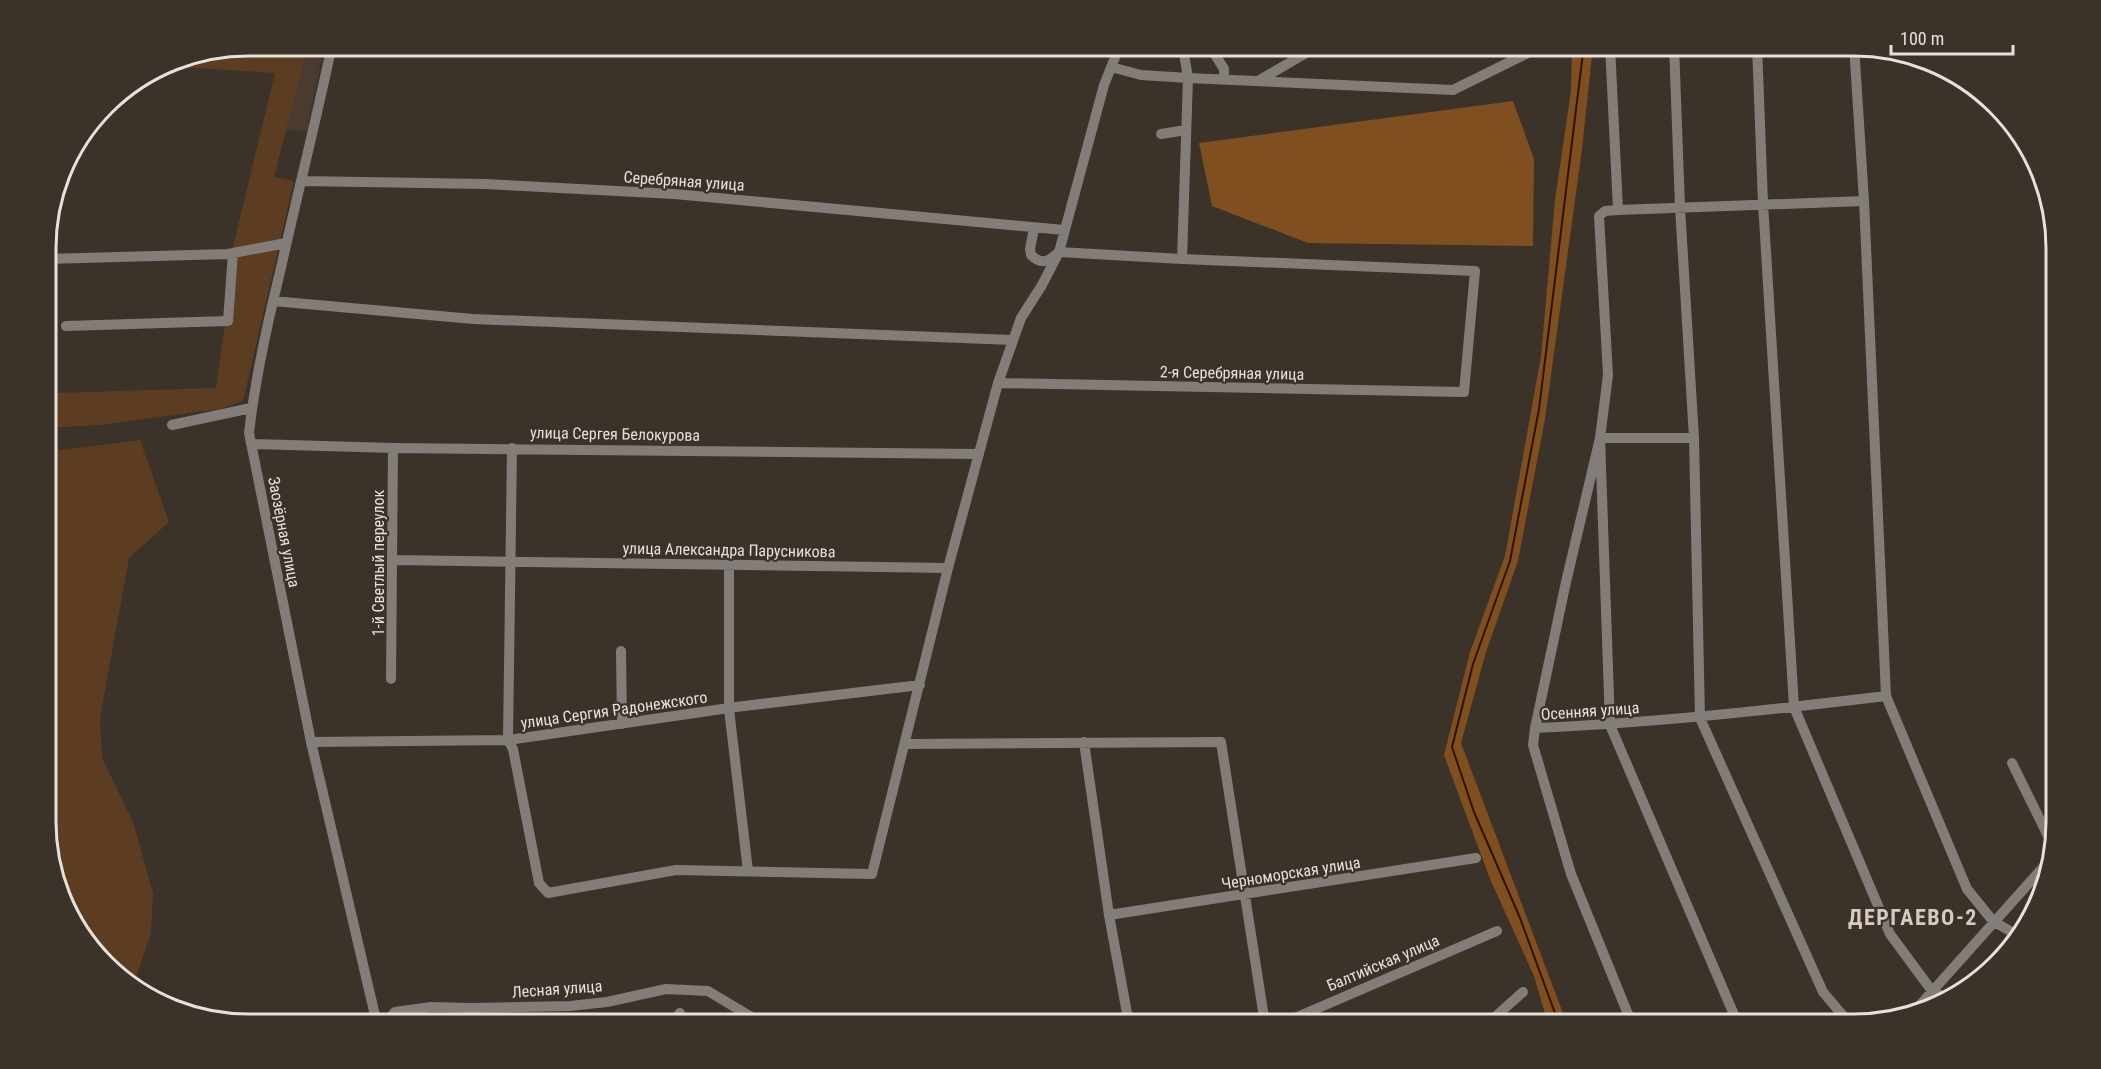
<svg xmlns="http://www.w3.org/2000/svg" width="2101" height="1069" viewBox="0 0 2101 1069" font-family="'Roboto Condensed',sans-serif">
<rect width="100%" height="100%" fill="#3b322a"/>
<path fill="#493b30" d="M308 45 324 47 307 131 286 130Z"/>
<path fill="#5c3d21" d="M247 45H308L274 177 294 181 243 401 220 409 99 425 46 428V399L55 400 56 393 216 388 224 330 231 255 275 73 160 66 170 60Z
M140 440 169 522 129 558 100 718 102 758 133 822 153 893 151 933 134 983 87 945 47 849 46 452Z"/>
<path fill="#7f4f20" d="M1572 45H1593L1582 149 1545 419 1518 561 1486 652 1461 743 1567 1024H1548L1534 976 1490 879 1444 755 1470 652 1505 556 1541 356 1555 200 1571 91Z
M1513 101 1534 159 1533 246 1308 243 1212 206 1199 143Z"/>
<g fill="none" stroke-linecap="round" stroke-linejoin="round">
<path stroke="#2c1400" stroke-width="2" d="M1559 1024 1520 918 1474 812 1452 747 1473 664 1510 561 1539 409 1584 45"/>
<path stroke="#827d79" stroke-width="10" d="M332 45C316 121 297 196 280 272 267 325 255 379 249 433L311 742 377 1024
M1152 45 1156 49 1163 50 1170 45
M1172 45 1184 54 1188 78 1182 259
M1209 45 1224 69V80
M1610 45 1618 210
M1674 45 1680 207 1694 438 1700 718 1823 992 1850 1024
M1757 45 1763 203 1794 707 1890 934 1932 991 1944 997
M1854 45 1864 201 1886 696 1967 889 1993 921 2015 934
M1111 67 1141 75 1188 78 1453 90 1544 45
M1258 81 1320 45
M1161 134 1186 130
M301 181 485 184 674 194 1064 230
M2048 205 2055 306
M46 259 228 254 286 243
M273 301 473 319 1013 340
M66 326 228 321 233 253
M998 383 1464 392 1475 271 1182 259 1059 252C1049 261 1042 266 1031 255L1030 249 1034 228
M172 425 251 408
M251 444 393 448 979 454
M512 448 508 740 513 749 539 883 548 893 676 870 872 874 948 568 998 383 1021 318 1042 285 1059 252 1104 85 1120 45
M393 560 948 568
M729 564V709L748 871
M621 651 622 724
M391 679 393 448
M1535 728 1566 582 1600 438H1694
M311 742 508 740 736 707 920 685
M1084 742 1109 915 1129 1024
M905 744 1221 742 1265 1024
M2012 763 2051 842
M1109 915 1476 858
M1920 1005 2046 864
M384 1024 395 1012 431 1007 471 1008 570 1006 607 1002 666 989 708 991 763 1024
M671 1024 680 1013
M1281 1024 1497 931
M1487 1024 1523 992
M1632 1024 1571 874 1533 745 1535 728C1653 723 1769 710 1886 696
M1738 1024 1610 725 1600 438 1608 375 1599 216 1605 211 1618 210 1864 201"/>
</g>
<g text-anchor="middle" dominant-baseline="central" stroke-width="4.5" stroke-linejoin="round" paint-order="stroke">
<g font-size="16" fill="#e7e1dc" stroke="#3b322a">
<text transform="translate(684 181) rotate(4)">Серебряная улица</text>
<text transform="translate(1232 373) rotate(1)">2-я Серебряная улица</text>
<text transform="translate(615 434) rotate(1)">улица Сергея Белокурова</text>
<text transform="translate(284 532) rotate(79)">Заозёрная улица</text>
<text transform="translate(729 550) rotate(1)">улица Александра Парусникова</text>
<text transform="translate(378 563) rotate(-90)">1-й Светлый переулок</text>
<text transform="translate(614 710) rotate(-8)">улица Сергия Радонежского</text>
<text transform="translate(1590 711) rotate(-4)">Осенняя улица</text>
<text transform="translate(1291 873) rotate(-9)">Черноморская улица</text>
<text transform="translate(1383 963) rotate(-23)">Балтийская улица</text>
<text transform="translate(557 989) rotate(-4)">Лесная улица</text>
</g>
<g font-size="22" font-weight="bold" letter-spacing="1.5" fill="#d6cbc1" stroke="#3b322a">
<text x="1913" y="917">ДЕРГАЕВО-2</text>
</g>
</g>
<path d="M0 0H2101V1069H0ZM248 56H1854A192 192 0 0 1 2046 248V822A192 192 0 0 1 1854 1014H248A192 192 0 0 1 56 822V248A192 192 0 0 1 248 56Z" fill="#3b322a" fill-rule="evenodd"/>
<path fill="none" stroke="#e7e1dc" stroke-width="3" d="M248 56H1854A192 192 0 0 1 2046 248V822A192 192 0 0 1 1854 1014H248A192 192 0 0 1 56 822V248A192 192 0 0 1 248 56Z"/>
<path d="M1891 45v9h122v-9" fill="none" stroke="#e7e1dc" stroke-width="3"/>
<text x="1900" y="45" font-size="18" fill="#e7e1dc" stroke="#3b322a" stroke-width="4.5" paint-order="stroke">100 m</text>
</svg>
